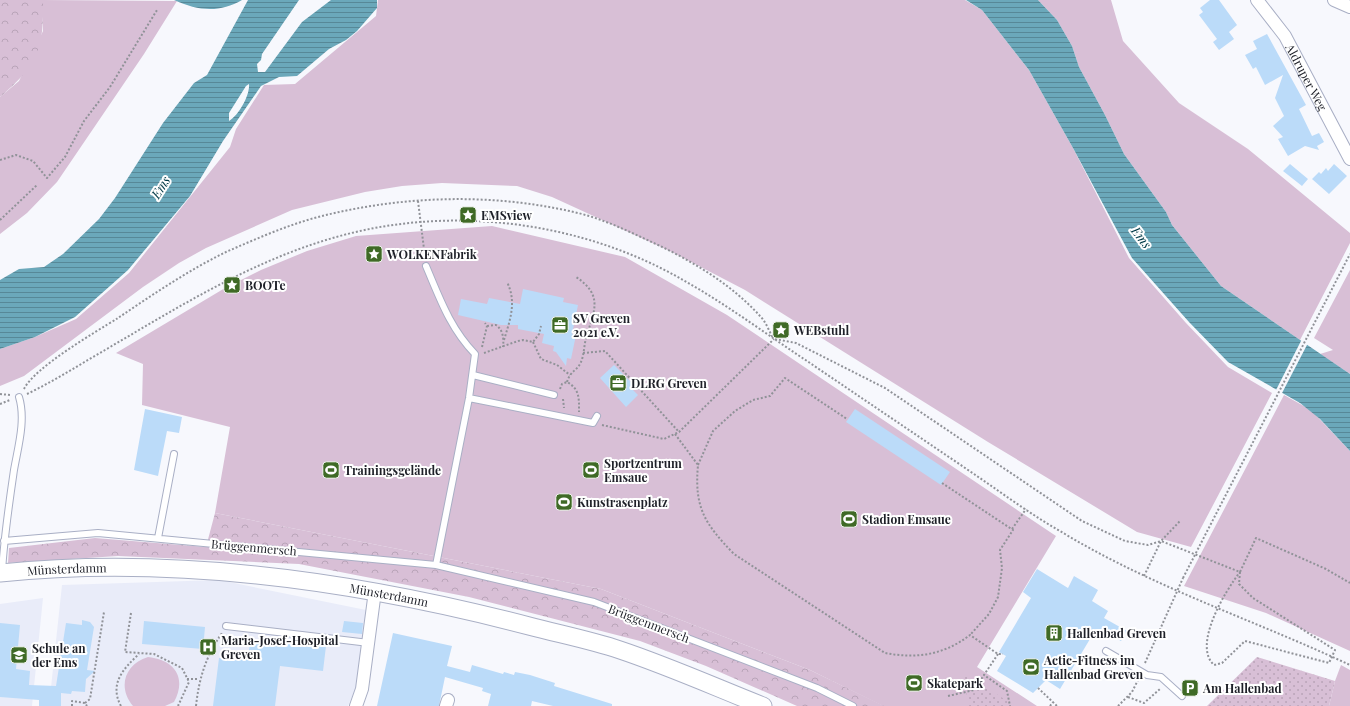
<svg xmlns="http://www.w3.org/2000/svg" width="1350" height="706" viewBox="0 0 1350 706" font-family="'Playfair Display',serif">
<defs>
<pattern id="forest-crowns" width="20" height="18" patternUnits="userSpaceOnUse"><rect width="20" height="18" fill="#d8bfd6"/><path d="M2 6a3 3 0 1 1 6 0M12 15a3 3 0 1 1 6 0" fill="none" stroke="#b9a4b8"/></pattern>
<pattern id="park-dots" width="8" height="8" patternUnits="userSpaceOnUse"><rect width="8" height="8" fill="#d8bfd6"/><path d="M2 2h.1M6 6h.1" fill="none" stroke="#b9a4b8" stroke-width="1.8" stroke-linecap="round"/></pattern>
<pattern id="water-rules" width="6" height="5" patternUnits="userSpaceOnUse"><rect width="6" height="5" fill="#6ba8ba"/><path d="M0 2.5h6" fill="none" stroke="#578897"/></pattern>
</defs>
<rect width="100%" height="100%" fill="#f7f8fd"/>
<path fill="#e9ecf9" d="M219 580 366 610 357 685 348 706H49L62 585Z
M43 598 32 706H0V604Z"/>
<path fill="#d8bfd6" d="M43 0 177 1 144 54 57 182 27 213 0 234V97L19 81 43 31Z
M378 0H965L982 10 1029 70 1073 148 1129 258 1186 323 1228 367 1272 393 1191 547 1137 532 988 442 745 290 672 252 552 197 517 186 442 183 402 186 365 192 292 210 206 248 179 263 143 287 24 376 0 386V349L35 337 76 319 129 273 230 147 236 129 264 85 295 84 376 16Z
M1038 0H1111L1123 41 1179 103 1248 149 1350 233V243L1300 340 1221 286 1172 225 1166 212 1124 154 1105 115 1079 67 1072 46 1057 20Z
M492 226 625 257 727 315 1056 536 977 667 1037 706H883L810 670 601 589 215 513 230 427 142 405 143 364 116 353 225 288 261 270 307 251 356 236Z
M1350 270V374L1320 354 1333 350 1314 338Z
M1284 395 1311 410 1350 451V651L1266 613 1184 586Z
M148 657C175 660 187 678 174 702L165 706H133C117 687 125 664 148 657Z
M1341 665 1350 670V706H1329L1335 681Z"/>
<path fill="url(#forest-crowns)" d="M0 0H43C44 49 38 65 0 97Z
M215 513 601 589 810 670 884 706H797L706 666 640 641 469 597 299 564 118 556 8 563 9 548 95 538 206 547Z"/>
<path fill="url(#park-dots)" d="M1257 657 1335 681 1329 706H1207Z
M964 673 1015 706H968Z"/>
<path fill="url(#water-rules)" fill-rule="evenodd" d="M174 0H242C220 13 198 11 174 0Z
M248 0H299L262 54 261 60 257 64 258 72H265L302 22 331 0H377V8L357 31 346 40 329 49 297 76 279 77 261 86 223 141 190 196 128 270 75 317 35 337 0 349V280L19 269 44 267 63 254 99 219 115 198 163 123 194 83 207 75ZM249 84C250 95 239 115 229 121V113L246 86Z
M966 0H1038L1057 20 1072 46 1079 67 1105 115 1124 154 1166 212 1172 225 1221 286 1350 374V451L1320 419 1300 403 1228 362 1189 322 1132 258 1073 148 1029 70 982 10Z"/>
<path fill="#f7f8fd" d="M1302 339 1308 343 1281 395 1275 392Z"/>
<path fill="#bbdbf9" d="M1210 0H1219L1237 25 1229 32 1234 39 1219 50 1213 42 1217 39 1199 15 1203 12 1200 8Z
M1267 34 1306 105 1299 109 1312 136 1319 133 1324 142 1317 146 1319 150 1305 146 1288 156 1278 139 1283 137 1273 126 1284 116 1275 98 1283 75 1265 85 1256 67 1253 69 1245 55 1257 49 1253 41Z
M1290 164 1308 179 1302 186 1283 171Z
M1334 164 1347 176 1329 194 1312 179 1319 172 1321 174 1326 168 1328 171Z
M523 289 564 298 563 302 578 305 572 334 576 335 571 359 567 358 566 366 556 352 553 351 554 346 542 343 544 334 518 329V325H501L458 315 461 299 487 304 489 298 520 304Z
M614 365 636 387 633 390 638 395 626 407 600 378Z
M145 409 182 417 179 433 167 431 158 476 134 470Z
M855 409 950 472 941 485 846 422Z
M1037 569 1068 588 1074 576 1098 590 1092 601 1108 611 1104 618 1127 631 1121 641 1103 631 1099 638 1093 634 1060 689 1046 680 1033 693 997 671 1006 656 999 652 1031 598 1023 592Z
M82 620 90 622 94 627 87 670 95 671 86 679 85 692 72 691 71 694 61 693V706H39V700L0 697V623L20 625 16 669 30 671 29 685 56 686 66 623 82 625Z
M144 621 205 627 203 649 142 644Z
M344 621 363 623 362 634 342 632Z
M393 633 452 646 447 666 470 672 472 665 503 674 504 672 514 675 515 672 530 675 555 683 554 686 612 704V706H553L532 701 531 706H488L491 694 482 691 483 688 445 677 439 706H377Z
M268 639 326 646 323 671 280 666 275 706H213L219 658 239 660V658L248 659 250 642 268 644Z"/>
<g fill="none" stroke-linecap="round" stroke-linejoin="round">
<defs>
<path id="service" d="M426 266C440 299 450 328 475 354L469 398 436 565
M473 375 554 395
M469 398 593 423 597 416
M158 538 174 454
M4 541 98 533 436 565 594 602 817 688 853 706
M2 572C4 537 9 504 14 470 18 447 26 420 19 397
M226 626 369 643
M1106 651 1147 675 1161 677 1182 696"/>
<g id="minor">
<path id="s1" d="M1257 0 1285 36 1350 159"/>
<path d="M1334 0 1350 7"/>
<path d="M356 706 362 689 375 591"/>
<path d="M446 706 448 700"/>
</g>
<g id="secondary">
<path id="s2" d="M0 573C177 555 357 581 529 626 559 634 590 640 620 650 668 666 715 687 763 706"/>
</g>
</defs>
<use href="#service" stroke="#a9afc5" stroke-width="8"/>
<use href="#minor" stroke="#a9afc5" stroke-width="14"/>
<use href="#secondary" stroke="#a9afc5" stroke-width="19"/>
<path stroke="#909298" stroke-width="2" stroke-dasharray="2 2" stroke-linecap="butt" d="M0 160 16 155 33 161 47 178 65 157 84 121 110 87 157 10
M418 201 425 257
M0 220 37 185
M487 326 496 325C503 330 504 338 503 347
M775 339 796 343 885 388 1082 521 1125 541 1148 545 1161 541 1180 521
M504 340C510 320 517 302 507 282
M533 342 541 359 557 365 570 375
M482 347 487 326 485 323
M484 353 518 341 523 340 533 342 539 334 541 326
M583 353 605 351 679 432
M567 382C570 371 578 370 581 362 584 355 584 346 586 338 593 313 605 296 576 277
M24 389C35 367 94 333 118 318 152 295 189 270 226 252 258 238 292 223 326 215 409 195 498 193 582 214 608 221 632 233 656 244 694 262 732 285 760 316 766 322 769 331 773 338
M560 389 562 384 567 382C580 389 579 399 579 412
M0 394 10 395
M27 394C54 381 79 365 105 350 187 302 266 252 360 231 467 207 588 225 683 280 726 304 766 334 807 361 863 399 918 436 974 474 1002 493 1030 514 1060 531 1152 587 1254 620 1350 665
M563 399 564 408
M0 404 10 400
M602 425 664 439 679 432 774 339
M675 434 698 465C694 508 705 524 734 554L885 653C916 659 944 655 970 635L998 654H1003
M698 465 713 431 735 411 753 400 770 396 785 378 847 419
M942 483 1013 530 1000 550 1002 568 998 597 989 614 970 635
M1012 529 1026 509
M1240 572 1239 584 1253 598 1335 650 1329 663 1245 641 1222 663 1214 665C1192 645 1226 590 1240 572Z
M1144 576 1161 541 1240 572 1256 538 1326 569 1350 583
M131 613 125 652 154 654 182 668 189 682 178 706
M998 654 984 675 1007 691 1010 706
M1145 663 1183 578
M187 679H199
M1038 688 1057 706
M948 696 974 690 984 675
M1128 697 1144 703 1160 689
M85 703 90 699 104 612
M72 706V701L85 703 87 706
M121 706C109 684 123 669 139 654
M196 706C199 678 206 656 222 633
M1050 706 1053 702
M1118 706 1132 692 1138 680"/>
<use href="#service" stroke="#fff" stroke-width="6"/>
<use href="#minor" stroke="#fff" stroke-width="12"/>
<use href="#secondary" stroke="#fff" stroke-width="17"/>
<path stroke="#909298" stroke-width="2" stroke-dasharray="2 2" stroke-linecap="butt" d="M1183 578 1350 254"/>
</g>
<defs>
<symbol id="sight-square" viewBox="-11 -11 22 22"><rect x="-9" y="-9" width="18" height="18" rx="4" fill="#3f6a26" stroke="#fff"/><path d="M0-6L1.8-2.2L6-1.7L2.9 1.2L3.7 5.4L0 3.3L-3.7 5.4L-2.9 1.2L-6-1.7L-1.8-2.2Z" fill="#fff"/></symbol>
<symbol id="office-square" viewBox="-11 -11 22 22"><rect x="-9" y="-9" width="18" height="18" rx="4" fill="#3f6a26" stroke="#fff"/><path d="M-6-3h4V-5.5h4V-3h4V5H-6ZM-1-4.5V-3h2v-1.5ZM-6 0V1H6V0Z" fill="#fff"/></symbol>
<symbol id="stadium-square" viewBox="-11 -11 22 22"><rect x="-9" y="-9" width="18" height="18" rx="4" fill="#3f6a26" stroke="#fff"/><path d="M0-5a6.5 5 0 1 0 0 10a6.5 5 0 1 0 0-10ZM-3.5-1.8h7v3.6h-7Z" fill="#fff"/></symbol>
<symbol id="building-square" viewBox="-11 -11 22 22"><rect x="-9" y="-9" width="18" height="18" rx="4" fill="#3f6a26" stroke="#fff"/><path d="M-4-6H4V6H1V3H-1V6H-4ZM-2.5-4.3h1.7v1.8h-1.7ZM.8-4.3h1.7v1.8H.8ZM-2.5-1h1.7V.8h-1.7ZM.8-1h1.7V.8H.8Z" fill="#fff"/></symbol>
<symbol id="hospital-square" viewBox="-11 -11 22 22"><rect x="-9" y="-9" width="18" height="18" rx="4" fill="#3f6a26" stroke="#fff"/><path d="M-5-5h3v3.5h4V-5h3V5h-3V1.5h-4V5h-3Z" fill="#fff"/></symbol>
<symbol id="school-square" viewBox="-11 -11 22 22"><rect x="-9" y="-9" width="18" height="18" rx="4" fill="#3f6a26" stroke="#fff"/><path d="M0-5L7-2L0 1L-7-2ZM-4 1L0 2.5L4 1V4Q0 6-4 4Z" fill="#fff"/></symbol>
<symbol id="parking-square" viewBox="-11 -11 22 22"><rect x="-9" y="-9" width="18" height="18" rx="4" fill="#3f6a26" stroke="#fff"/><path d="M-3.5-5.5H1a3.5 3.5 0 0 1 0 7H-1V5.5H-3.5ZM-1-3.4V-.6H.8a1.4 1.4 0 0 0 0-2.8Z" fill="#fff"/></symbol>
</defs>
<g fill-rule="evenodd">
<use href="#sight-square" x="458" y="205" width="20" height="20"/>
<use href="#sight-square" x="364" y="244" width="20" height="20"/>
<use href="#sight-square" x="222" y="275" width="20" height="20"/>
<use href="#office-square" x="550" y="315" width="20" height="20"/>
<use href="#sight-square" x="771" y="320" width="20" height="20"/>
<use href="#office-square" x="608" y="373" width="20" height="20"/>
<use href="#stadium-square" x="321" y="460" width="20" height="20"/>
<use href="#stadium-square" x="581" y="460" width="20" height="20"/>
<use href="#stadium-square" x="554" y="492" width="20" height="20"/>
<use href="#stadium-square" x="839" y="509" width="20" height="20"/>
<use href="#building-square" x="1044" y="623" width="20" height="20"/>
<use href="#hospital-square" x="198" y="637" width="20" height="20"/>
<use href="#school-square" x="9" y="645" width="20" height="20"/>
<use href="#stadium-square" x="1021" y="657" width="20" height="20"/>
<use href="#stadium-square" x="904" y="673" width="20" height="20"/>
<use href="#parking-square" x="1180" y="678" width="20" height="20"/>
</g>
<g text-anchor="middle" dominant-baseline="central" stroke-width="4" stroke-linejoin="round" paint-order="stroke">
<g font-size="12" fill="#1e2028" stroke="#fff">
<text stroke="none"><textPath href="#s1" startOffset="92">Aldruper Weg</textPath></text>
<text transform="translate(254 547) rotate(5)">Brüggenmersch</text>
<text stroke="none"><textPath href="#s2" startOffset="67">Münsterdamm</textPath></text>
<text stroke="none"><textPath href="#s2" startOffset="391">Münsterdamm</textPath></text>
<text transform="translate(649 623) rotate(21)">Brüggenmersch</text>
</g>
<g font-size="12" font-weight="bold" fill="#1e2028" stroke="#fff" text-anchor="start">
<text x="481" y="215">EMSview</text>
<text x="387" y="254">WOLKENFabrik</text>
<text x="245" y="285">BOOTe</text>
<text x="573" y="318">SV Greven<tspan x="573" dy="14">2021 e.V.</tspan></text>
<text x="794" y="330">WEBstuhl</text>
<text x="631" y="383">DLRG Greven</text>
<text x="604" y="463">Sportzentrum<tspan x="604" dy="14">Emsaue</tspan></text>
<text x="344" y="470">Trainingsgelände</text>
<text x="577" y="502">Kunstrasenplatz</text>
<text x="862" y="519">Stadion Emsaue</text>
<text x="1067" y="633">Hallenbad Greven</text>
<text x="221" y="640">Maria-Josef-Hospital<tspan x="221" dy="14">Greven</tspan></text>
<text x="32" y="648">Schule an<tspan x="32" dy="14">der Ems</tspan></text>
<text x="1044" y="660">Actic-Fitness im<tspan x="1044" dy="14">Hallenbad Greven</tspan></text>
<text x="927" y="683">Skatepark</text>
<text x="1203" y="688">Am Hallenbad</text>
</g>
<g font-size="13" font-style="italic" fill="#003a47" stroke="#fff">
<text transform="translate(160 187) rotate(-58)">Ems</text>
<text transform="translate(1142 237) rotate(53)">Ems</text>
</g>
</g>
</svg>
